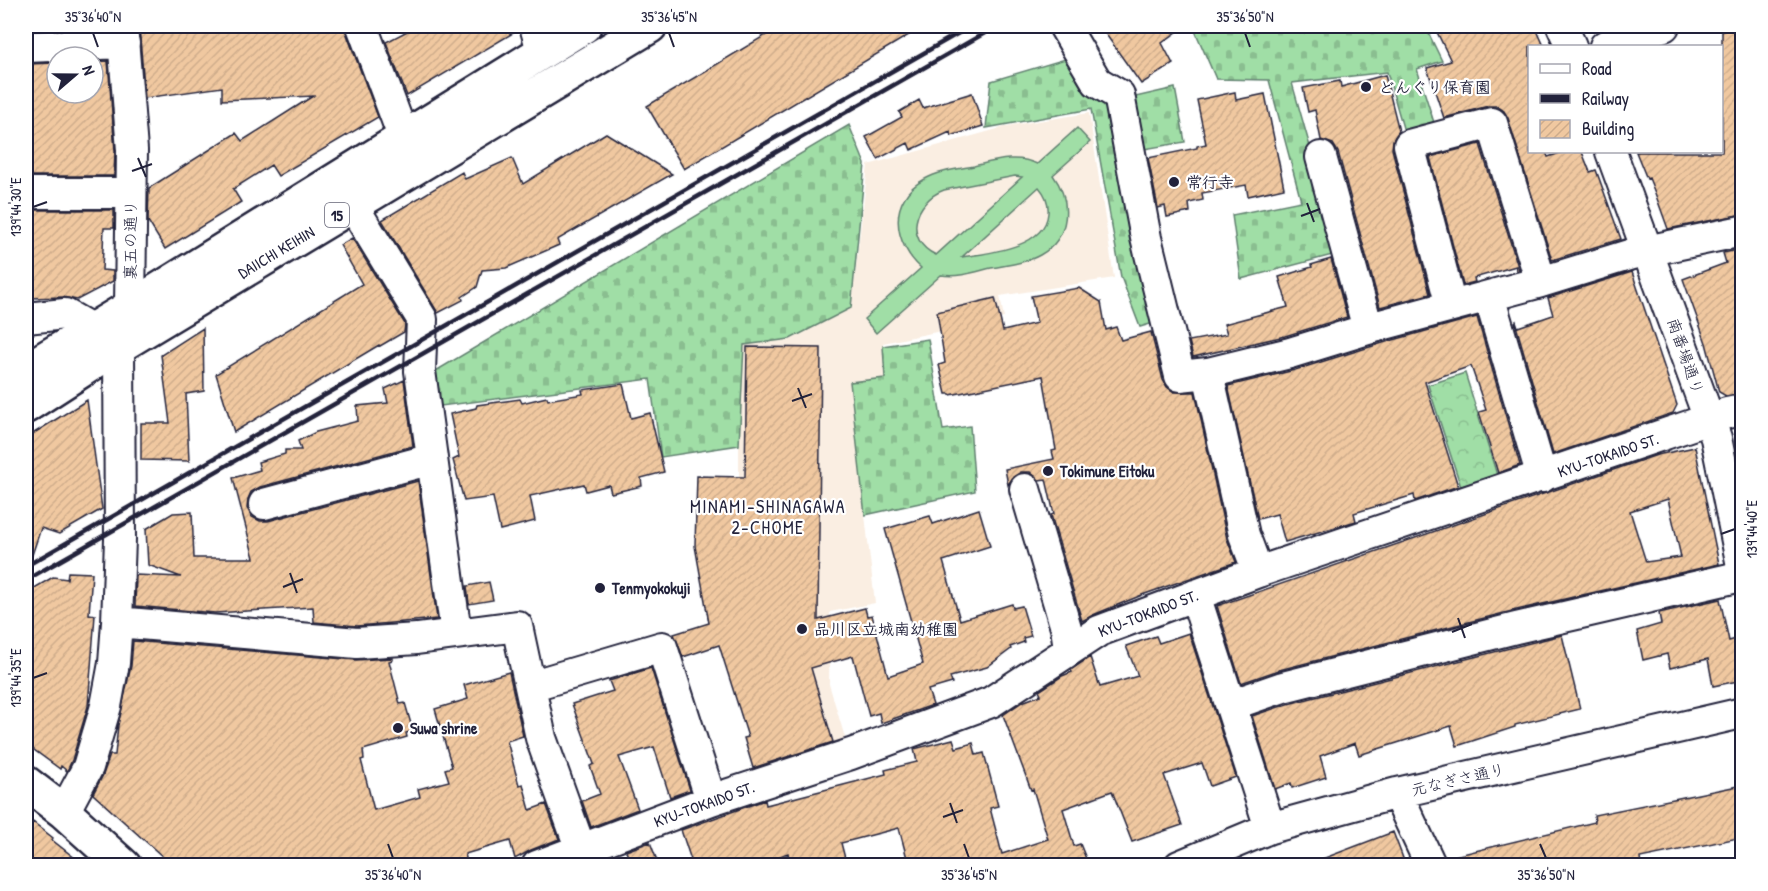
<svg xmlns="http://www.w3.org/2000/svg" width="1768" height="891" viewBox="0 0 1768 891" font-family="'Patrick Hand','Klee One',sans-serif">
<defs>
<pattern id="cemetery-stones" width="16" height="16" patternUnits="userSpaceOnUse" patternTransform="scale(1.5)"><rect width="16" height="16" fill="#a0dea6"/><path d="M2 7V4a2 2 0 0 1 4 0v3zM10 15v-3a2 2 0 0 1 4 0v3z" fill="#8abe90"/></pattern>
<pattern id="park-crowns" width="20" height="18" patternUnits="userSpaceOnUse" patternTransform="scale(1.5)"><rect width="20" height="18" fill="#a0dea6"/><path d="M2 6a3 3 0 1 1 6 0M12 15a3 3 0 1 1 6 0" fill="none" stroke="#8abe90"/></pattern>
<pattern id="building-hatch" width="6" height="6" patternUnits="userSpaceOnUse" patternTransform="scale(1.5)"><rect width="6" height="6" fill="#f0c8a0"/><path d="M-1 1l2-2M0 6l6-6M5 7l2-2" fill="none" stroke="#ceac8b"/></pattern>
</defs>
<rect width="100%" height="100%" fill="#fff"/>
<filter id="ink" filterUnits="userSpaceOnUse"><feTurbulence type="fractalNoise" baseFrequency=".0167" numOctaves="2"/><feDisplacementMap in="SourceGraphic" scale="12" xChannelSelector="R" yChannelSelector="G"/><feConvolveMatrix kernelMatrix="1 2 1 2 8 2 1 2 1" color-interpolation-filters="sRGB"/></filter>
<g filter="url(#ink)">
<path fill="#faeee2" d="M1089 113 1114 278 1000 296 1004 318 883 343 885 378 850 383 875 603 830 612 829 684 846 741 789 761 739 559V445L744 345 790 339 851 308 868 165 1012 125Z"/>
<path fill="#a0dea6" stroke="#618070" stroke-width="1.5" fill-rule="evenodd" d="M1077 128 1090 142 1053 175C1072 201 1071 238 1040 255 1026 263 1007 265 991 268 975 272 958 278 941 275L876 333 864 319 921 268C893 243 887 199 925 179 939 171 958 169 974 166 995 161 1017 154 1037 164ZM1015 176 1022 177 936 255C903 240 914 201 944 190ZM1039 187C1046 195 1049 203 1048 213 1045 248 989 253 962 257Z"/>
<path fill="url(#cemetery-stones)" stroke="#618070" stroke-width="1.5" d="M1193 26H1425L1442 61 1417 69 1437 132 1407 142 1387 72 1292 83 1340 253 1241 279 1232 215 1301 201 1269 80 1216 79Z
M1072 57 1113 105 1160 321 1140 327 1121 277 1091 109 986 128 991 81Z
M1175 88 1185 142 1139 150 1131 98Z
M849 125 865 164 851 308 790 339 744 345 739 445 661 457 650 379 433 407 434 372Z
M928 339 943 430 970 426 975 491 865 515 850 382 885 378 883 346Z"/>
<path fill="url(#park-crowns)" stroke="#618070" stroke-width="1.5" d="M1465 373 1497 475 1461 487 1428 385Z"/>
<path fill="url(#building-hatch)" stroke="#22223b" stroke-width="1.5" fill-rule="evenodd" d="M26 26H105L26 30Z
M139 26H345L346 32 378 117 278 176 271 165 233 189 241 202 165 249 148 221 149 188 236 133 242 141 313 96 222 100V87L145 98Z
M417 26H518V30L407 96 386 42Z
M781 26H924L684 169 647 106Z
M1100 26H1185L1162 43 1173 64 1141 84Z
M1434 26H1498L1503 36 1528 26H1535L1544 46H1530V152H1546L1548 157 1563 152H1582L1590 172 1596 170 1621 239 1552 260 1508 118 1504 111 1497 106H1488L1444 118 1427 68 1451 61Z
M1743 26V214L1668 229 1655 193 1649 178 1647 179 1636 152H1722V31Z
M108 61 115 151 114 176H26V64L57 63V93H93V62Z
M1385 75 1399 131 1393 140 1392 149 1430 294 1380 307 1338 152 1333 144 1321 140 1315 110 1308 112 1303 88 1340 81 1341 87Z
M1235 92 1236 100 1265 94 1284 188 1248 196 1246 185 1202 193 1203 200 1189 203 1190 212 1167 217 1165 206 1158 208 1148 158 1197 148V146L1206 144 1197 100Z
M972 93 983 126 951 136 950 132 911 150 908 143 878 159 866 137 902 117 899 112 919 100 923 108Z
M606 133 672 174 557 240 559 245 506 268 482 270 477 287 462 297 463 300 438 313 382 220 462 172 465 179 512 158 523 184Z
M1480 144 1519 270 1517 271 1516 266 1474 278 1475 282 1463 285 1430 157Z
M35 210H114V228H104L102 270 113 271V281L77 300 63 297 31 298Z
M352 238 405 324 404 332 380 346 379 345 234 432 216 374 362 284 340 245Z
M1743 249V393L1726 396 1719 392 1706 343 1683 279 1726 263 1723 253Z
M1331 259 1347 317 1285 336 1193 357 1189 341 1227 334 1224 324 1288 307 1279 277 1312 267 1311 265Z
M1632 272 1677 405 1673 413 1553 454 1515 322 1516 321 1518 327 1553 315 1548 298Z
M1079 288 1101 302 1106 330 1116 327 1121 340 1151 332 1163 380 1167 387 1174 392H1195L1227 539 1236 562 1142 595 1093 615 1082 621 1051 515 1054 514 1046 479 1039 480 1030 472H1021L1013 477 1008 485 1005 469 1054 459 1052 451 1056 450 1043 376 950 395V394H946L939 365 945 363 937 312 995 298 1003 331 1037 323 1031 296Z
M1477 317 1520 465 1498 473 1479 412 1486 410 1471 366 1425 382 1458 486 1415 501 1414 495 1354 513 1356 521 1285 542 1277 514 1258 519 1228 386 1295 370 1386 342Z
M203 328 204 391 186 394 189 461 141 460V423H170L161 355Z
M747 347 821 348 818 620 865 608 867 616 872 615 888 676 923 664 885 529 930 516 933 524 979 509 990 546 943 561 960 620 1012 604 1013 608 1022 606 1031 636 1023 638 1024 642 1010 647 1011 649 987 667 950 677 952 683 928 690 933 705 881 723 879 713 869 716 853 656 811 668 833 742 753 768 744 738 748 737 719 645 683 657 674 634 709 623 695 546 697 476 745 477Z
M404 380 413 446 260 487 251 492 248 499 247 508 252 517 260 521H268L418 481 437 619 357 626 314 622 313 607 215 613 135 606 136 575 181 577 148 565 146 529 173 513 192 512 194 558H254L233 478 260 470 258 462 285 454V450H301L298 441 316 432 358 421 357 406 388 403 385 389Z
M623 384 631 418 650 413 664 472 641 478 642 486 611 493 609 485 586 491 584 484 530 496 535 521 500 530 493 497 464 501 453 460 459 457 450 414 476 408 477 405 520 399 522 403 547 397 548 400 583 394 582 390Z
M87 400 102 509 59 534 41 528 29 564H26V438Z
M1695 447 1719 564 1512 611 1279 670 1241 683 1217 606 1657 455ZM1668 499 1681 557 1646 562 1630 511Z
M68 572 92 573 89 614 95 615 88 706 72 760 67 771 61 766 60 769 26 744V608L30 609 31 590 53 577 67 579Z
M489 582 493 600 469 604 467 586Z
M1720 599 1729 641 1736 639 1743 680 1713 686 1708 659 1670 668 1667 654 1643 660 1637 631 1661 624 1659 613Z
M1189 633 1236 777 1210 786 1202 763 1164 775 1182 825 1132 842 1112 791 1063 809 1074 846 1080 844 1089 866H909L899 828 841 843 847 866H791L788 853 754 866H693L681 830 765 800 766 805 886 774 885 770 917 762 914 749 953 739 956 748 973 743 976 755 984 753 998 806 990 808 1002 854 1048 839 1033 789 1031 790 1003 715 1022 702 1041 695 1039 691 1062 676 1072 672 1071 670 1090 657 1100 687 1138 676 1126 646 1156 636 1159 643Z
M1562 635 1580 709 1515 725V727L1457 746 1451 726 1359 755 1355 743 1320 756 1326 777 1292 788 1291 783 1275 789 1252 716 1288 704Z
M133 641 356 660 393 658V660L389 661 400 704 405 703 413 731 406 733 407 737 363 750 364 759 361 760 374 810 420 797 418 789 449 781 445 769 452 767 435 709 468 699 464 685 509 672 523 736 507 741 519 785 523 784 530 810 546 804 559 839 531 850 515 859 510 841 465 854 468 866H173L93 794 103 775 110 755H115L118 725 131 666Z
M651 668 690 790 670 797 654 747 619 757 638 809 591 827 582 801 600 794 590 766 594 764 572 704 613 691 609 681Z
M1743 785V837L1640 858 1641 866H1448L1446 858 1595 822 1594 815Z
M33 822 53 838 52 840 85 866H26V832Z
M1393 832 1406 866H1309V864Z
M650 842 659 866H631L626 851Z"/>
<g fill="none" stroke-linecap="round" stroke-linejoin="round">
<defs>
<path id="minor" d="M362 26 404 139
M535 26 542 51
M1064 26 1097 82 1119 95 1146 238 1180 376 1208 373 1290 353 1381 325 1541 282 1632 254 1742 231
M1562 26 1571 46
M1605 46 1664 26
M26 47 124 43
M1611 152 1716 438 1742 566
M1321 157 1368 329
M26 193H130
M353 206 422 319 420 371 456 633
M1489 296 1542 477
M1451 306 1409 145 1492 123 1541 282
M26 318 65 314 112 341
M1208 373 1244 535 1258 572
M1025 489 1066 628 1069 648
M264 504 432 459
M1195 595 1270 828
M117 622 357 643 417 639 517 626 541 738 581 850
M530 686 662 647 711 800
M1231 705 1283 687 1516 628 1742 576
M1397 793 1431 866
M64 812 88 767 106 706 114 663 117 622 120 539 119 346 130 307 132 150 122 26
M537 866 711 800 851 754 991 702 1099 631 1258 572 1727 413 1742 410
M1179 866 1270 828 1397 793 1742 713"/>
<path id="major" d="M26 783 64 812 124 866"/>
<path id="highway" d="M26 370 157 291 584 26
M26 406 119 346 650 26"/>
</defs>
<use href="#minor" stroke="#22223b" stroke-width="34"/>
<use href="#major" stroke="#22223b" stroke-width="38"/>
<use href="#highway" stroke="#22223b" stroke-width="38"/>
<use href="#minor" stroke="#fff" stroke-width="30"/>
<use href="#major" stroke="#fff" stroke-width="33"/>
<use href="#highway" stroke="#fff" stroke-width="33"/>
<path stroke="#22223b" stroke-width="4.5" d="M26 566 971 26
M26 580 997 26"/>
</g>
</g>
<path fill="none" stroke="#22223b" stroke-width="2" d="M93 33 98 47M669 33 674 47M1245 33 1250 47M138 158 146 177M132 171 152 164M1307 203 1314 222M33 207 47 202M1301 216 1320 209M798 388 806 408M792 401 812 394M1721 534 1735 529M290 573 297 593M283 587 303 579M1458 618 1465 638M1452 632 1472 624M33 678 47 673M950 803 957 823M943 817 963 810M388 844 393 858M964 844 969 858M1540 844 1546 858"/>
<g fill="#22223b" stroke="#fff" stroke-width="2">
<circle cx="1366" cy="87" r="6"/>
<circle cx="1174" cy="182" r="6"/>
<circle cx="1048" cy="471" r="6"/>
<circle cx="600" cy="588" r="6"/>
<circle cx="802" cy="629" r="6"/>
<circle cx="398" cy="728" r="6"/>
</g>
<g text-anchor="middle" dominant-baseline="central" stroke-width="4.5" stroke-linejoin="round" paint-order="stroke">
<rect fill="#fff" stroke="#646476" stroke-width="1.5" x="325" y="203" width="24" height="24" rx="4.5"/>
<g font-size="15" font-weight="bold" fill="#22223b">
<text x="337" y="215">15</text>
</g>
<g font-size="16" font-weight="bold" fill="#22223b" stroke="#fff" text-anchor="start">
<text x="1378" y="87">どんぐり保育園</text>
<text x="1186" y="182">常行寺</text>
<text x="1060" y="471">Tokimune Eitoku</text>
<text x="612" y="588">Tenmyokokuji</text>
<text x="814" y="629">品川区立城南幼稚園</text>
<text x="410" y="728">Suwa shrine</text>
</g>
<g font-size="16" fill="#22223b" stroke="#fff">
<text transform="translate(130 240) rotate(-90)">裏五の通り</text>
<text transform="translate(276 252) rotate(-31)">DAIICHI KEIHIN</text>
<text transform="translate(1686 356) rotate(71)">南番場通り</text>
<text transform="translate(1608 455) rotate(-19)">KYU-TOKAIDO ST.</text>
<text transform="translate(1148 613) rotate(-21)">KYU-TOKAIDO ST.</text>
<text transform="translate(1458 779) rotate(-13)">元なぎさ通り</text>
<text transform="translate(704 804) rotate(-20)">KYU-TOKAIDO ST.</text>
</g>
<g font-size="18" letter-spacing="1.5" fill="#22223b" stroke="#fff">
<text x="768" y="506">MINAMI-SHINAGAWA<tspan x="768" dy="21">2-CHOME</tspan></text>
</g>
</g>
<rect width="1768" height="891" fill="none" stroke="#fff" stroke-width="66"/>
<rect x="1528" y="45" width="195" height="108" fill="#ffffff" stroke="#a7a7b1" stroke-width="1.5"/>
<rect x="1540" y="64" width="30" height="9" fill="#ffffff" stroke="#a7a7b1" stroke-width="1.5"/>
<text x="1582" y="75" font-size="18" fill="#22223b">Road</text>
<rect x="1540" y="94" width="30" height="9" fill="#22223b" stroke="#a7a7b1" stroke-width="1.5"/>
<text x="1582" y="105" font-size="18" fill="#22223b">Railway</text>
<rect x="1540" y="120" width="30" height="18" fill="url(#building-hatch)" stroke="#a7a7b1" stroke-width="1.5"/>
<text x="1582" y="135" font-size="18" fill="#22223b">Building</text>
<g transform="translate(75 75) rotate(70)"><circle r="28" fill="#ffffff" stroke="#a7a7b1" stroke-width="1.5"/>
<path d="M0-4.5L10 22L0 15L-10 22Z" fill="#22223b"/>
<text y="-9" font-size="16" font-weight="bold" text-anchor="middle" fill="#22223b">N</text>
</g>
<rect x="33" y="33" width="1702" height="825" fill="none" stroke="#22223b" stroke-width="2"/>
<g font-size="15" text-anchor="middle" fill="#22223b">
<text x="93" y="22">35°36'40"N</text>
<text x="669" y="22">35°36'45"N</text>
<text x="1245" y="22">35°36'50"N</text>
<text transform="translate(16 207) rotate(-90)" y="5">139°44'30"E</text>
<text transform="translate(1752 529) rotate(-90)" y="5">139°44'40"E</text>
<text transform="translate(16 678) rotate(-90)" y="5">139°44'35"E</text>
<text x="393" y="880">35°36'40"N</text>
<text x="969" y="880">35°36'45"N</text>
<text x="1546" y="880">35°36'50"N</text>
</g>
</svg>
